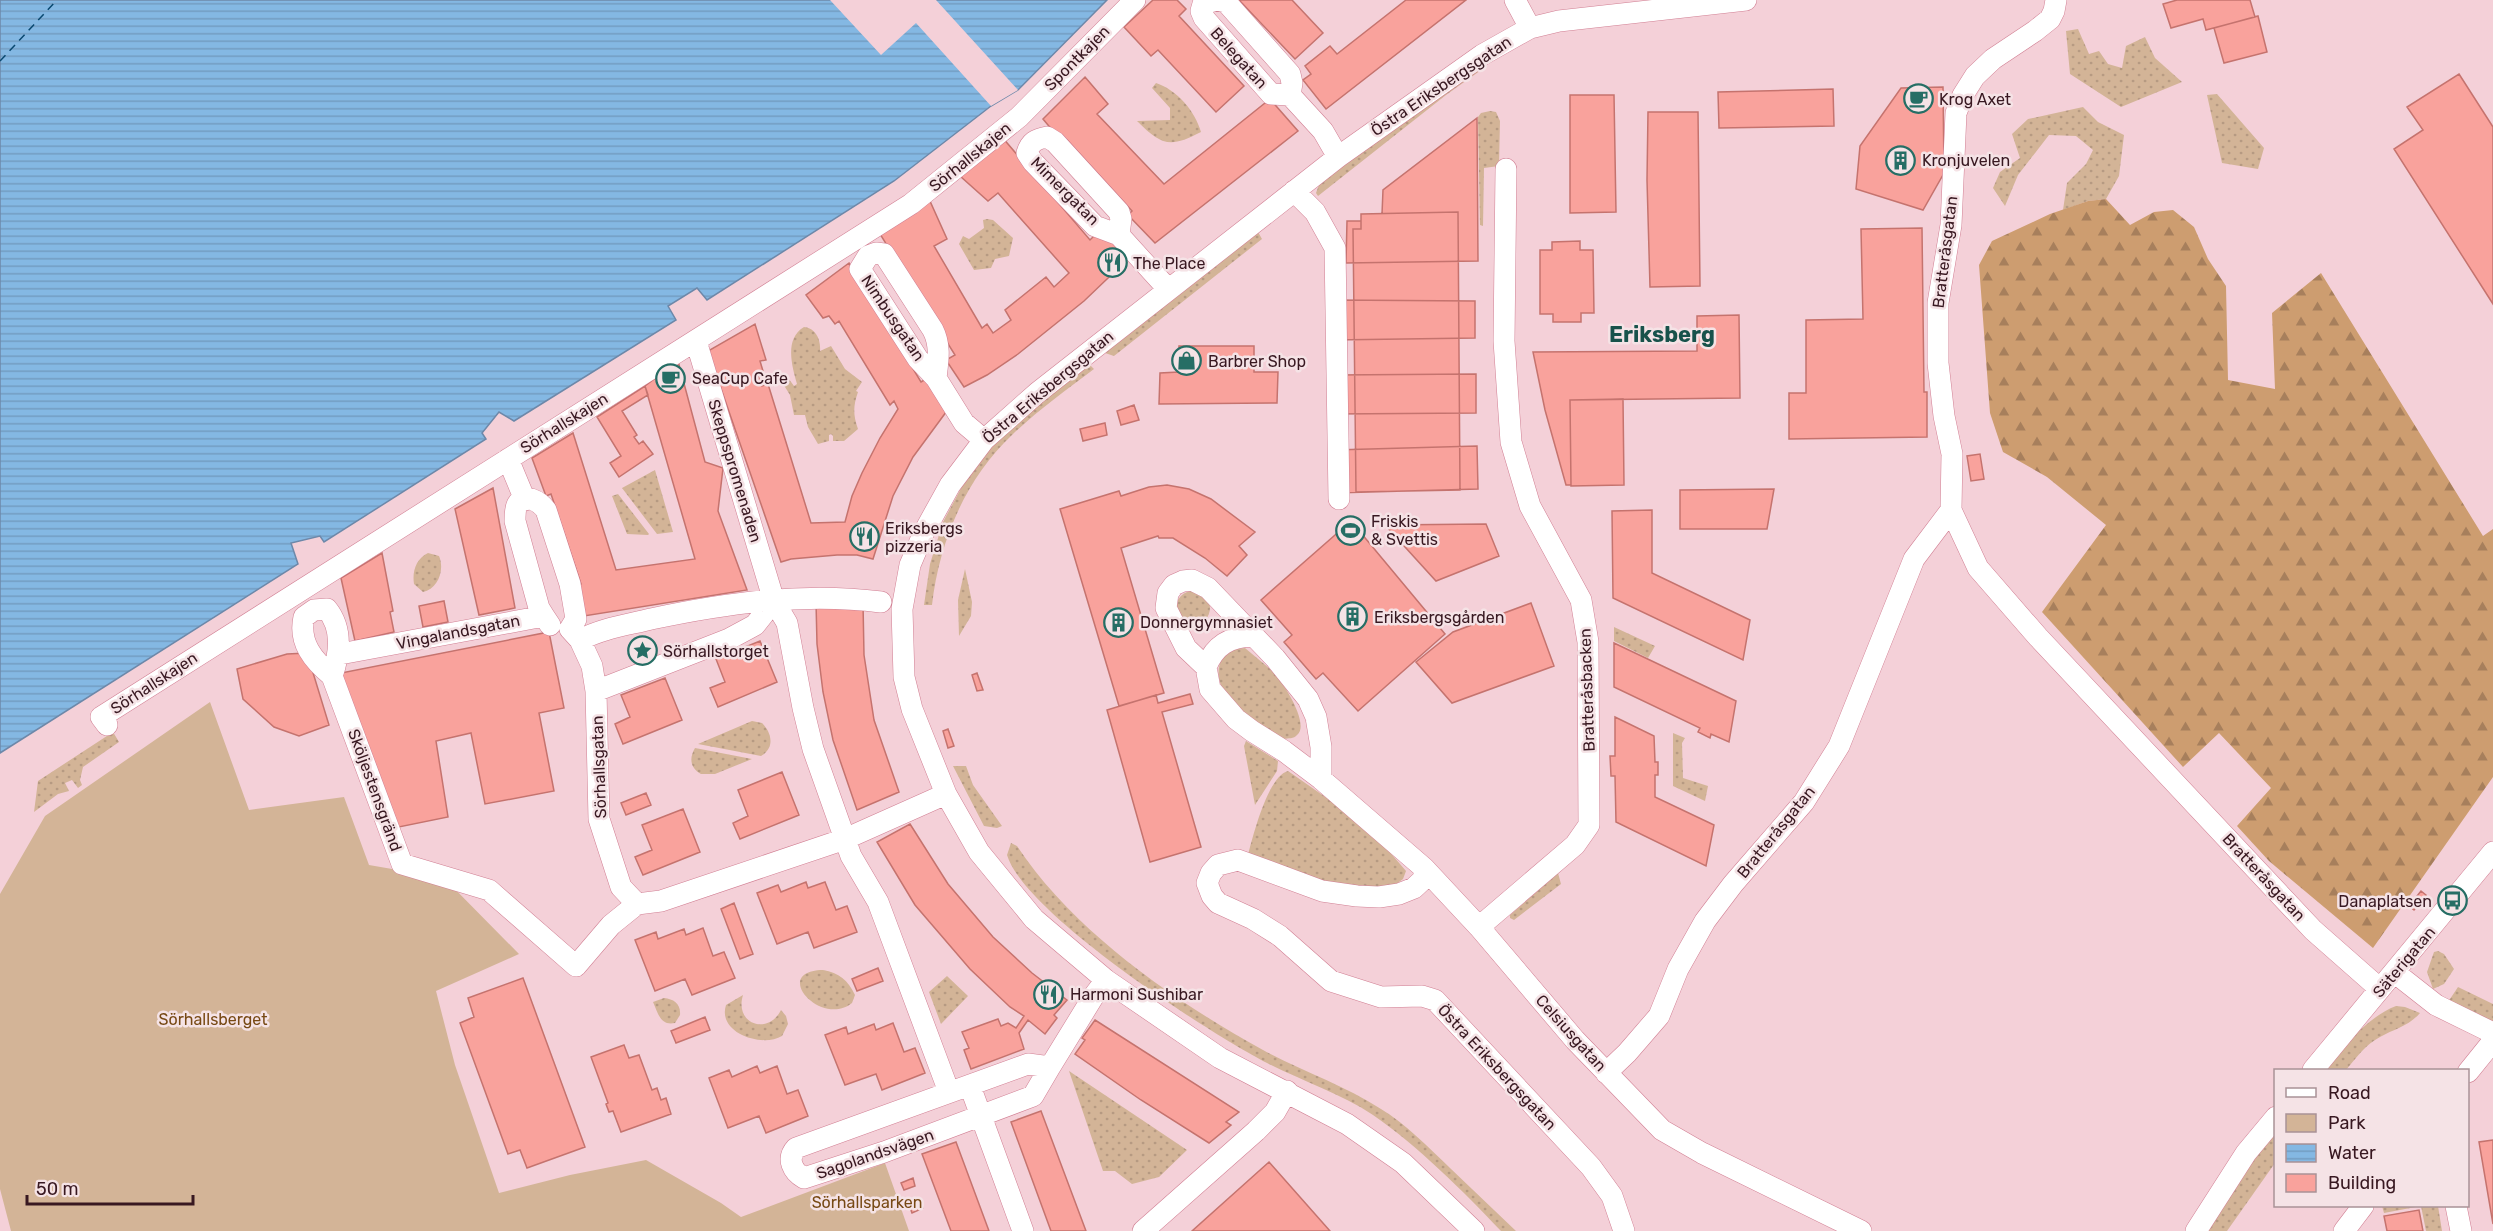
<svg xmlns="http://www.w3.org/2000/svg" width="2493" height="1231" viewBox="0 0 2493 1231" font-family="Rubik,sans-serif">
<defs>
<pattern id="grass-dots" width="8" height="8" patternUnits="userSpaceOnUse" patternTransform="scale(1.5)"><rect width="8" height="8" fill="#d3b497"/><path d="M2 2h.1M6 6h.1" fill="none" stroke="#b69a82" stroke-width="1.8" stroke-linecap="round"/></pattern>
<pattern id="forest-firs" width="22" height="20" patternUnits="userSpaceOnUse" patternTransform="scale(1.5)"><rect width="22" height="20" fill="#cd9d70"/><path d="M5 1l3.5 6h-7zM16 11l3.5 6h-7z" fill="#a77f5c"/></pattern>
<pattern id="water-rules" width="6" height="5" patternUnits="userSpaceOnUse" patternTransform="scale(1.5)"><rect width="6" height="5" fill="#84b8e3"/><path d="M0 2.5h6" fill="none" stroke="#739dc2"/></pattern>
</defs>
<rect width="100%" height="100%" fill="#f4d0d8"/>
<path fill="url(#grass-dots)" d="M2078 29 2089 54 2099 51 2108 64 2122 68 2126 46 2145 37 2155 58 2182 82 2121 107 2070 74 2066 31Z
M1483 66 1484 68 1446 95 1318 196 1316 193 1320 182Z
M1156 83C1177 90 1195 111 1201 132 1170 148 1162 146 1137 121L1170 120V108L1152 88Z
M2217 94 2264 148 2258 169 2222 163 2207 95Z
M2083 107 2098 122 2124 135 2119 176 2106 199 2088 201 2063 210 2067 183 2086 164 2093 150 2076 136 2049 135 2018 175 2005 206 1993 188 2000 172 2020 158 2012 134 2028 119Z
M1490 111 1496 112 1500 121 1499 166 1484 168 1483 226 1480 225 1478 117 1481 113Z
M987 219 993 220 1013 238 1009 256 995 259 991 268 974 270 959 244 963 236 969 239 984 228 983 220Z
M1258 232 1262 239 1114 356 1102 352Z
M804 327C816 328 821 340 820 351L831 346 845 369 862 382 856 391 858 392C853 406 853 415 858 429L844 441H833V436L831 434 829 435V441L818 444 808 427 805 415H794L790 395 780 379 786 375 794 386 797 384C792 366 784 339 804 327Z
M1088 363 1094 369C1066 390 1037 411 1012 435 965 479 939 543 932 605H924L930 564 943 522 965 481 998 437Z
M655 470 673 532 657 534 622 488Z
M618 494 649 534 648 535 627 534 612 496Z
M428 553 439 556C445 570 438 589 423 592L414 584C412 571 416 559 428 553Z
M965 569 972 602 971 616 959 636 958 600Z
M1176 608a17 17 0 1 1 34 0a17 17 0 1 1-34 0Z
M1614 627 1655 646 1648 658 1614 641Z
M1245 648C1255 657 1268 666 1277 676 1285 686 1310 725 1297 735 1294 739 1288 738 1284 739 1260 723 1209 698 1220 663 1224 650 1231 649 1245 648Z
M752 721 762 723C772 733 775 748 761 756L698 744Z
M113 732 119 742 83 767 80 780 82 785 78 788 72 780 65 783 69 791 58 794 34 812 38 781Z
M1673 733 1685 738 1682 743 1683 778 1708 786 1705 801 1673 786Z
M1246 741 1278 761 1277 771 1255 805 1244 746Z
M695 748 752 759 715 774H701C690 768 689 758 695 748Z
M953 766H966L973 785 1002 826 997 828 984 826Z
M1288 771 1344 810 1376 836 1406 871 1403 879 1395 885 1345 890 1248 855C1253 836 1268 776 1288 771Z
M1011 843 1017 846C1073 931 1174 1001 1263 1050 1302 1071 1344 1085 1381 1109 1406 1124 1429 1148 1450 1168 1472 1189 1494 1210 1516 1231H1501C1463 1191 1418 1146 1373 1115 1340 1093 1302 1081 1267 1063 1209 1033 1025 914 1007 855Z
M1558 873 1561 884 1514 920 1510 918V915Z
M2438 951 2444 954 2454 969 2444 984 2433 989 2427 972 2434 952Z
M823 970C839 973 848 980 855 995L852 1003C821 1028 770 971 823 970Z
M947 976 968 996 941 1024 929 992Z
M2458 987 2493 1004V1024L2448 1002Z
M743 995C734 1024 768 1036 781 1010L786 1016 788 1024 782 1036C762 1048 717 1033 726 1005Z
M664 998C674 999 681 1004 680 1015L675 1023C660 1026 658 1013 653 1002Z
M2396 1006 2405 1007 2420 1013C2409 1026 2394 1029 2380 1037 2365 1045 2356 1058 2346 1070H2323C2343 1048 2367 1017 2396 1006Z
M1069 1071 1187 1150 1159 1177 1132 1184 1115 1171H1103Z
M2275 1129V1163L2227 1231H2206Z
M2382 1206H2438L2442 1231H2426L2421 1206 2384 1213Z"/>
<path fill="url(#forest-firs)" d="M2106 199 2130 225 2154 212 2173 210 2194 227 2208 259 2226 286 2228 380 2275 389 2272 313 2321 273 2483 536 2493 529V777L2373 948 2269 861 2237 826 2271 788 2219 733 2183 767 2042 612 2106 525 2047 477 2003 452 1990 413 1979 265 1992 241 2050 214 2088 201Z"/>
<path fill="#d3b497" d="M210 702 249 810 344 797 369 865 444 878 519 954 436 991 455 1065 499 1193 570 1175 646 1160 721 1203 741 1217 885 1163 909 1231H11L0 1189V894L45 816Z"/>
<path fill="url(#water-rules)" stroke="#6d88a9" stroke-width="1.5" d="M0 0H1107L1018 90 991 106 894 181 707 300 697 288 668 306 676 320 514 421 499 412 482 433 486 439 324 542 320 536 291 543 298 564 0 753Z"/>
<path fill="#f4d0d8" d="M830 0H936L1018 90 991 106 916 23 881 55Z"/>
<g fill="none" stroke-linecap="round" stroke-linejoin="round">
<path stroke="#0a4971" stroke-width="1.5" stroke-dasharray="8 6" stroke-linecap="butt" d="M0 61 57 0"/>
</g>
<path fill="#f9a29c" stroke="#c5736e" stroke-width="1.5" d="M1153 0H1177L1186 9 1179 16 1244 86 1216 112 1158 50 1151 56 1124 27Z
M1239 0H1292L1323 33 1295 59Z
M1406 0H1466L1326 109 1303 80 1311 74 1305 66 1330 46 1337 54Z
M2177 0H2250L2255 17 2206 30 2203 19 2171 28 2163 4Z
M2258 16 2267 52 2224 63 2214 28Z
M2459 74 2493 127V304L2394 149 2423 130 2407 107Z
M1085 77 1108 104 1097 114 1164 184 1270 99 1298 131 1155 243 1128 215 1132 211 1067 140 1063 143 1043 119Z
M1943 87 1944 173 1923 210 1856 189 1860 146 1901 88Z
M1833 89 1834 126 1719 128 1718 92Z
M1570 95H1614L1616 212 1570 213Z
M1648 112H1698L1700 286 1650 287 1647 180Z
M1477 118 1478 261 1346 263 1347 221H1361V214H1382L1383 190Z
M1002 137 1090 240 1097 233 1109 235 1129 258 1084 301 1018 354 987 375 964 387 946 360 955 355 880 234 929 199 947 239 934 246 982 328 987 324 993 333 1011 320 1005 310 1046 277 1054 287 1069 273 998 193 988 201 960 176Z
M1458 212 1460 490 1356 492 1353 229H1361V214Z
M1922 228 1924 392H1927V437L1789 439V393H1806V320L1863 319 1861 229Z
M1580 241V250H1593L1594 313H1581V322H1553V314H1540V250H1552V242Z
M849 263 921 382 926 379 952 404 913 457 893 496 873 559 857 555H837L791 559 781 562 708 351 755 324 766 360 760 361 763 371 757 373 762 386 768 384 811 523 845 522 852 496 862 473 880 438 898 409 894 401 890 405 839 321 835 324 829 316 823 318 806 295Z
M1332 300 1475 301V338L1332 340Z
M1739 315 1740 398 1570 400 1571 485H1566L1545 410 1533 352 1697 351V316Z
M1179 346H1254V372H1278L1277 403 1159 404 1160 373 1179 372Z
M678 361 705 462 723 468 718 511 747 590 584 616 575 589 581 584 551 494 546 496 532 458 573 433 616 570 695 559 645 386Z
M1476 374V413L1333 414V375Z
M645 386 648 395 622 411 637 435 634 437 639 444 643 441 653 454 619 477 610 463 621 456 597 417Z
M1623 399 1624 485 1571 486 1570 400Z
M1134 405 1139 420 1121 425 1117 411Z
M1105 423 1107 435 1083 441 1080 429Z
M1477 446 1478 489 1334 493V450Z
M1980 454 1984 479 1971 481 1967 456Z
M1167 485 1189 489 1211 499 1255 532 1239 546 1247 555 1227 576 1205 558 1173 538H1159L1158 536 1121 548 1164 693 1119 706 1060 509 1119 491 1121 496 1149 487Z
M493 488 515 608 479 615 455 509Z
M1774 489 1767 529H1680V490Z
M1652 510V573L1750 620 1743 660 1613 598 1612 511Z
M1351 521 1445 634 1358 711 1323 673 1316 679 1284 642 1292 635 1261 600Z
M1486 524 1499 556 1436 581 1385 525Z
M382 553 393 611 390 612 394 632 355 641 341 578Z
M444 601 448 622 423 627 419 606Z
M816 602 863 603 864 655 874 720 899 792 857 810 833 740 823 692 817 644Z
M1531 603 1554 666 1452 703 1416 662 1453 632Z
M549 632 564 708 539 713 554 791 485 804 471 733 436 741 448 817 394 828 341 673Z
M760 641 777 682 718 707 710 688 725 682 716 659Z
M1614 643 1736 701 1729 742 1711 734 1710 738 1698 732 1700 728 1614 687Z
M307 653 329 725 299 736 274 727 243 699 237 669 287 654Z
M977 673 983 690 977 691 972 675Z
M665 678 682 720 623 744 615 724 630 717 621 695Z
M1190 694 1193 704 1162 712 1201 847 1150 862 1107 710 1156 695 1158 703Z
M1615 717 1654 736 1655 762H1658V775H1655V797L1714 825 1706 866 1616 822 1615 776H1611L1610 756H1615Z
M948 729 954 746 948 748 943 731Z
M782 772 799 815 740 839 733 823 748 816 738 790Z
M646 793 651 805 626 815 621 803Z
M683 809 700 852 643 875 635 857 652 850 642 825Z
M910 824 948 884 993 937 1032 973 1067 1000 1054 1015 1057 1018 1045 1034 1028 1020 1019 1033 1024 1049 971 1069 964 1050 969 1048 962 1032 998 1019 1001 1026 1008 1023 1016 1028 1024 1016 1010 1007 970 969 915 905 877 842Z
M806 882 808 888 825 882 836 910 847 906 857 932 814 948 808 932 777 944 757 893 778 885 781 892Z
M2421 891 2426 895 2414 910 2409 906Z
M734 903 753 954 740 959 721 909Z
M703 928 713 956 724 952 735 978 692 995 685 979 655 991 635 940 656 932 658 939 684 929 686 935Z
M878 968 883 981 857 991 852 979Z
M523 978 585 1147 527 1168 520 1150 508 1154 460 1023 474 1017 468 998Z
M705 1017 710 1030 676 1043 671 1031Z
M1095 1020 1239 1112 1226 1122 1231 1125 1209 1143 1141 1100 1075 1054 1085 1040 1082 1038Z
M893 1023 904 1052 915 1048 925 1073 882 1090 876 1074 845 1085 825 1035 846 1027 848 1034 874 1024 876 1030Z
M624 1045 629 1058 639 1055 652 1090 657 1088 661 1100 666 1098 671 1114 621 1132 613 1111 609 1112 606 1104 608 1103 591 1057Z
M757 1066 760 1073 777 1066 787 1094 798 1090 808 1116 766 1133 759 1116 728 1128 709 1078 729 1070 732 1077Z
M1041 1111 1086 1231H1051L1011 1122Z
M2493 1140V1224L2479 1142Z
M956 1142 989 1231H951L922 1154Z
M1269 1162 1330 1231H1192Z
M913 1178 915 1186 904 1190 901 1183Z
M921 1201 923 1208 912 1213 909 1205Z
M2419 1210 2423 1231H2387L2384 1216Z"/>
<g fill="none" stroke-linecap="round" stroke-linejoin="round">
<defs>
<path id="minor" d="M1515 0 1530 28
M2056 0 2054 11 2050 19 2035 31 1993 59 1975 76 1963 95 1956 113 1951 225 1938 303V363L1944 416 1952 454 1951 510 1978 568 2038 637 2313 930 2380 989
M1290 95 1292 83 1290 74 1226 2 1217 0 1203 4 1201 11 1204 18 1271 94 1290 95 1323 131 1338 157
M1294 191 1315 212 1335 248 1339 499
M1119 235 1121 219 1119 212 1055 142 1047 137C1036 139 1030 142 1027 153L1033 162 1095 226 1119 235 1168 289
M696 341 774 601 787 623 803 708 813 749 851 856 878 902 949 1092
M936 378C938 361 941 346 933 330L884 254 876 253 868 256 860 269 918 359 936 378 964 423 984 440
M508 459 525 500
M544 616 539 608 515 521C515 516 515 509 517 505 524 491 540 502 546 510L570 584 576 619 570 629
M570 629 580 640 592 666 596 691 599 819 621 887 637 904
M580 640C603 628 627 625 651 619 726 603 804 592 881 602
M340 654 544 616 550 625
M1206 667C1215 645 1229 637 1253 636
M332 676C340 653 343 629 327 609L314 610 304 617C298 643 314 661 332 676L402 864 489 890 576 966 611 925 637 904
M596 691 729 639 755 625 774 601
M107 725 101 717 911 204 1019 117 1135 0
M1321 779 1284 751 1252 731 1236 719 1210 689 1206 667 1186 648 1166 608 1168 593 1174 585 1183 581 1192 580 1208 588 1275 658 1308 699 1316 717 1321 747V779L1424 868 1479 927 1575 1040 1662 1130 1702 1153 1861 1231
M1429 874 1414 888 1399 894 1379 897 1357 896 1322 891 1238 860 1218 865 1211 873 1207 883 1212 896 1218 903 1253 919 1280 936 1331 981 1381 997 1422 996 1435 1000 1591 1167 1612 1196 1624 1231
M637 904 661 901 845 839 946 794
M1479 927 1575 845 1589 825 1588 642 1581 600 1530 506 1511 442 1504 341 1506 169
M2394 972 2436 1005 2493 1033
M1050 1067 1033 1096 884 1152 804 1178C793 1172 786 1159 796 1148L1028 1064 1050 1067 1093 997 1106 980
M2313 1070 2493 852
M2468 1072 2493 1041
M1606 1073 1627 1053 1659 1016 1678 969 1705 921 1733 884 1804 802 1839 746 1914 559 1951 510
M970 1086 1023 1231
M2456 1206 2461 1231
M1143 1231 1256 1131 1275 1112 1287 1091
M1474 1231 1403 1163 1347 1124 1220 1058 1106 980 1034 919 979 852 946 794 912 709 904 677 902 609 910 565 924 532 950 485 984 440 1037 393 1338 157 1482 55 1530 28 1559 21 1746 0
M2196 1231 2246 1153 2276 1117
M2344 1231 2363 1206"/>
</defs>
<use href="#minor" stroke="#d17f93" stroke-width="22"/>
<use href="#minor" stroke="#fff" stroke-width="21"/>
</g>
<defs>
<symbol id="cafe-ring" viewBox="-11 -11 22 22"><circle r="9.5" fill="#f5e3e6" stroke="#266e65" stroke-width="1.5"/><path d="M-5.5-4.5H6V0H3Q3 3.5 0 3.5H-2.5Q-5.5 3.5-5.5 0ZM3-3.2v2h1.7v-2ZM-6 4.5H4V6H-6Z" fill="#266e65"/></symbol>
<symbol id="building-ring" viewBox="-11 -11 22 22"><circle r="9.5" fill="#f5e3e6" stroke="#266e65" stroke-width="1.5"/><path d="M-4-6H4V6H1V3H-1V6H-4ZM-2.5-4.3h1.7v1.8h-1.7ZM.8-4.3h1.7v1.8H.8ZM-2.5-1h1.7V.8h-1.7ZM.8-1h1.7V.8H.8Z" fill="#266e65"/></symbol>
<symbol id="restaurant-ring" viewBox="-11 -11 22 22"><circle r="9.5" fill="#f5e3e6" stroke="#266e65" stroke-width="1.5"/><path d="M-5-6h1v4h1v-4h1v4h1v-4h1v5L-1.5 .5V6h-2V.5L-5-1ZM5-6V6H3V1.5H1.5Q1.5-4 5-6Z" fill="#266e65"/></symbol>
<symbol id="shop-ring" viewBox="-11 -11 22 22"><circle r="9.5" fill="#f5e3e6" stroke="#266e65" stroke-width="1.5"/><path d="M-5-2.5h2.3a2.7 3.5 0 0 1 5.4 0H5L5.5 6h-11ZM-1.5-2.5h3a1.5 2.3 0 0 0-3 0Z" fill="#266e65"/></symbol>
<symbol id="stadium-ring" viewBox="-11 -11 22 22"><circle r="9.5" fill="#f5e3e6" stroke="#266e65" stroke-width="1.5"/><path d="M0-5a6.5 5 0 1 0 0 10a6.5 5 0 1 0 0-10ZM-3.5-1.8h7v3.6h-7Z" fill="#266e65"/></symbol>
<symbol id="sight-ring" viewBox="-11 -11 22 22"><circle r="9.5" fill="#f5e3e6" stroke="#266e65" stroke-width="1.5"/><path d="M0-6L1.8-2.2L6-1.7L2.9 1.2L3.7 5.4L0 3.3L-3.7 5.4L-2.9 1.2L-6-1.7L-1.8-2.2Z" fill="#266e65"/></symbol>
<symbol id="bus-ring" viewBox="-11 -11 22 22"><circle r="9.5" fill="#f5e3e6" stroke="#266e65" stroke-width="1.5"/><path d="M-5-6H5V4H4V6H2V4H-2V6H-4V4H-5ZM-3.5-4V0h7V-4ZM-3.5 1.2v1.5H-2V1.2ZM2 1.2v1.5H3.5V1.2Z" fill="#266e65"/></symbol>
</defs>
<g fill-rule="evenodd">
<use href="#cafe-ring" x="1902" y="82" width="33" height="33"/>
<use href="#building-ring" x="1884" y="144" width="33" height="33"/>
<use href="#restaurant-ring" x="1096" y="246" width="33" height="33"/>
<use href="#shop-ring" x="1170" y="344" width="33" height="33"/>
<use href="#cafe-ring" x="654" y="362" width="33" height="33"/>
<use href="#stadium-ring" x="1334" y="514" width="33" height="33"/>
<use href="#restaurant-ring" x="848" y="520" width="33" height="33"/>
<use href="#building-ring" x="1336" y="600" width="33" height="33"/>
<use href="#building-ring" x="1102" y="606" width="33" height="33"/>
<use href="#sight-ring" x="626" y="634" width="33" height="33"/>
<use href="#bus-ring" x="2436" y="884" width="33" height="33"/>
<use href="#restaurant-ring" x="1032" y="978" width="33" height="33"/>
</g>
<g text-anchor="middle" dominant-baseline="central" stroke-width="5" stroke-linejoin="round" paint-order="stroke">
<g font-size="16" fill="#381821" stroke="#f5e3e6">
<text transform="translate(1077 58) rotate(-45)">Spontkajen</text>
<text transform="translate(1239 58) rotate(48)">Belegatan</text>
<text transform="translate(1441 86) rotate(-34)">Östra Eriksbergsgatan</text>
<text transform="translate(970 157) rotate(-39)">Sörhallskajen</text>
<text transform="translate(1065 191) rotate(45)">Mimergatan</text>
<text transform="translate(1945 252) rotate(-83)">Bratteråsgatan</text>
<text transform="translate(893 318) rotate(56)">Nimbusgatan</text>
<text transform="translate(1048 387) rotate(-40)">Östra Eriksbergsgatan</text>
<text transform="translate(564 423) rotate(-32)">Sörhallskajen</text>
<text transform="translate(735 471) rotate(73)">Skeppspromenaden</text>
<text transform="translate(458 632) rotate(-11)">Vingalandsgatan</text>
<text transform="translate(154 683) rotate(-33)">Sörhallskajen</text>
<text transform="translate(1587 690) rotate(-92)">Bratteråsbacken</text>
<text transform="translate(599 767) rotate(-92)">Sörhallsgatan</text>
<text transform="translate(375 790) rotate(70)">Sköljestensgränd</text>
<text transform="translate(1776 832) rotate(-51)">Bratteråsgatan</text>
<text transform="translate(2264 877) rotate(47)">Bratteråsgatan</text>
<text transform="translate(2404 962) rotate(-50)">Säterigatan</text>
<text transform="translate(1571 1033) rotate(48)">Celsiusgatan</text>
<text transform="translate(1497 1067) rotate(47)">Östra Eriksbergsgatan</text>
<text transform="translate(875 1154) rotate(-19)">Sagolandsvägen</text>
</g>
<g font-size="16" fill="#381821" stroke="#f5e3e6" text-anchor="start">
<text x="1939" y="99">Krog Axet</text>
<text x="1922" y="160">Kronjuvelen</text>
<text x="1133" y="263">The Place</text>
<text x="1208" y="361">Barbrer Shop</text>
<text x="692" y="378">SeaCup Cafe</text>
<text x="1371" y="521">Friskis<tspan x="1371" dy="18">&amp; Svettis</tspan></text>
<text x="885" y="528">Eriksbergs<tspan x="885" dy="18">pizzeria</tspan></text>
<text x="1374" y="617">Eriksbergsgården</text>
<text x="1140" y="622">Donnergymnasiet</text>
<text x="663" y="651">Sörhallstorget</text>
<text x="2432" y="901" text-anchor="end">Danaplatsen</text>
<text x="1070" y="994">Harmoni Sushibar</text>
</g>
<g font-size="16" fill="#774914" stroke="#f5e3e6">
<text x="213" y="1019">Sörhallsberget</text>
<text x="867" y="1202">Sörhallsparken</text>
</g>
<g font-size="22" font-weight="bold" fill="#18524b" stroke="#f5e3e6">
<text x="1662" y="334">Eriksberg</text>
</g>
</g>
<rect x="2274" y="1069" width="195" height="138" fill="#f5e3e6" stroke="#a99297" stroke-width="1.5"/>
<rect x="2286" y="1088" width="30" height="9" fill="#ffffff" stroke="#a99297" stroke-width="1.5"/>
<text x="2328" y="1099" font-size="18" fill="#381821">Road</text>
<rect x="2286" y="1114" width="30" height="18" fill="#d3b497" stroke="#a99297" stroke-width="1.5"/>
<text x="2328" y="1129" font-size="18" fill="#381821">Park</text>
<rect x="2286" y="1144" width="30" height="18" fill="url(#water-rules)" stroke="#a99297" stroke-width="1.5"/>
<text x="2328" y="1159" font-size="18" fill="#381821">Water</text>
<rect x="2286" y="1174" width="30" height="18" fill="#f9a29c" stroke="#a99297" stroke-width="1.5"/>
<text x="2328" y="1189" font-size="18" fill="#381821">Building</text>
<path d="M27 1195v9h166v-9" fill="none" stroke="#381821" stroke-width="3"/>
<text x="36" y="1195" font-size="18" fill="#381821" stroke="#f5e3e6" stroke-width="4.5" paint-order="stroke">50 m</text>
</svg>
